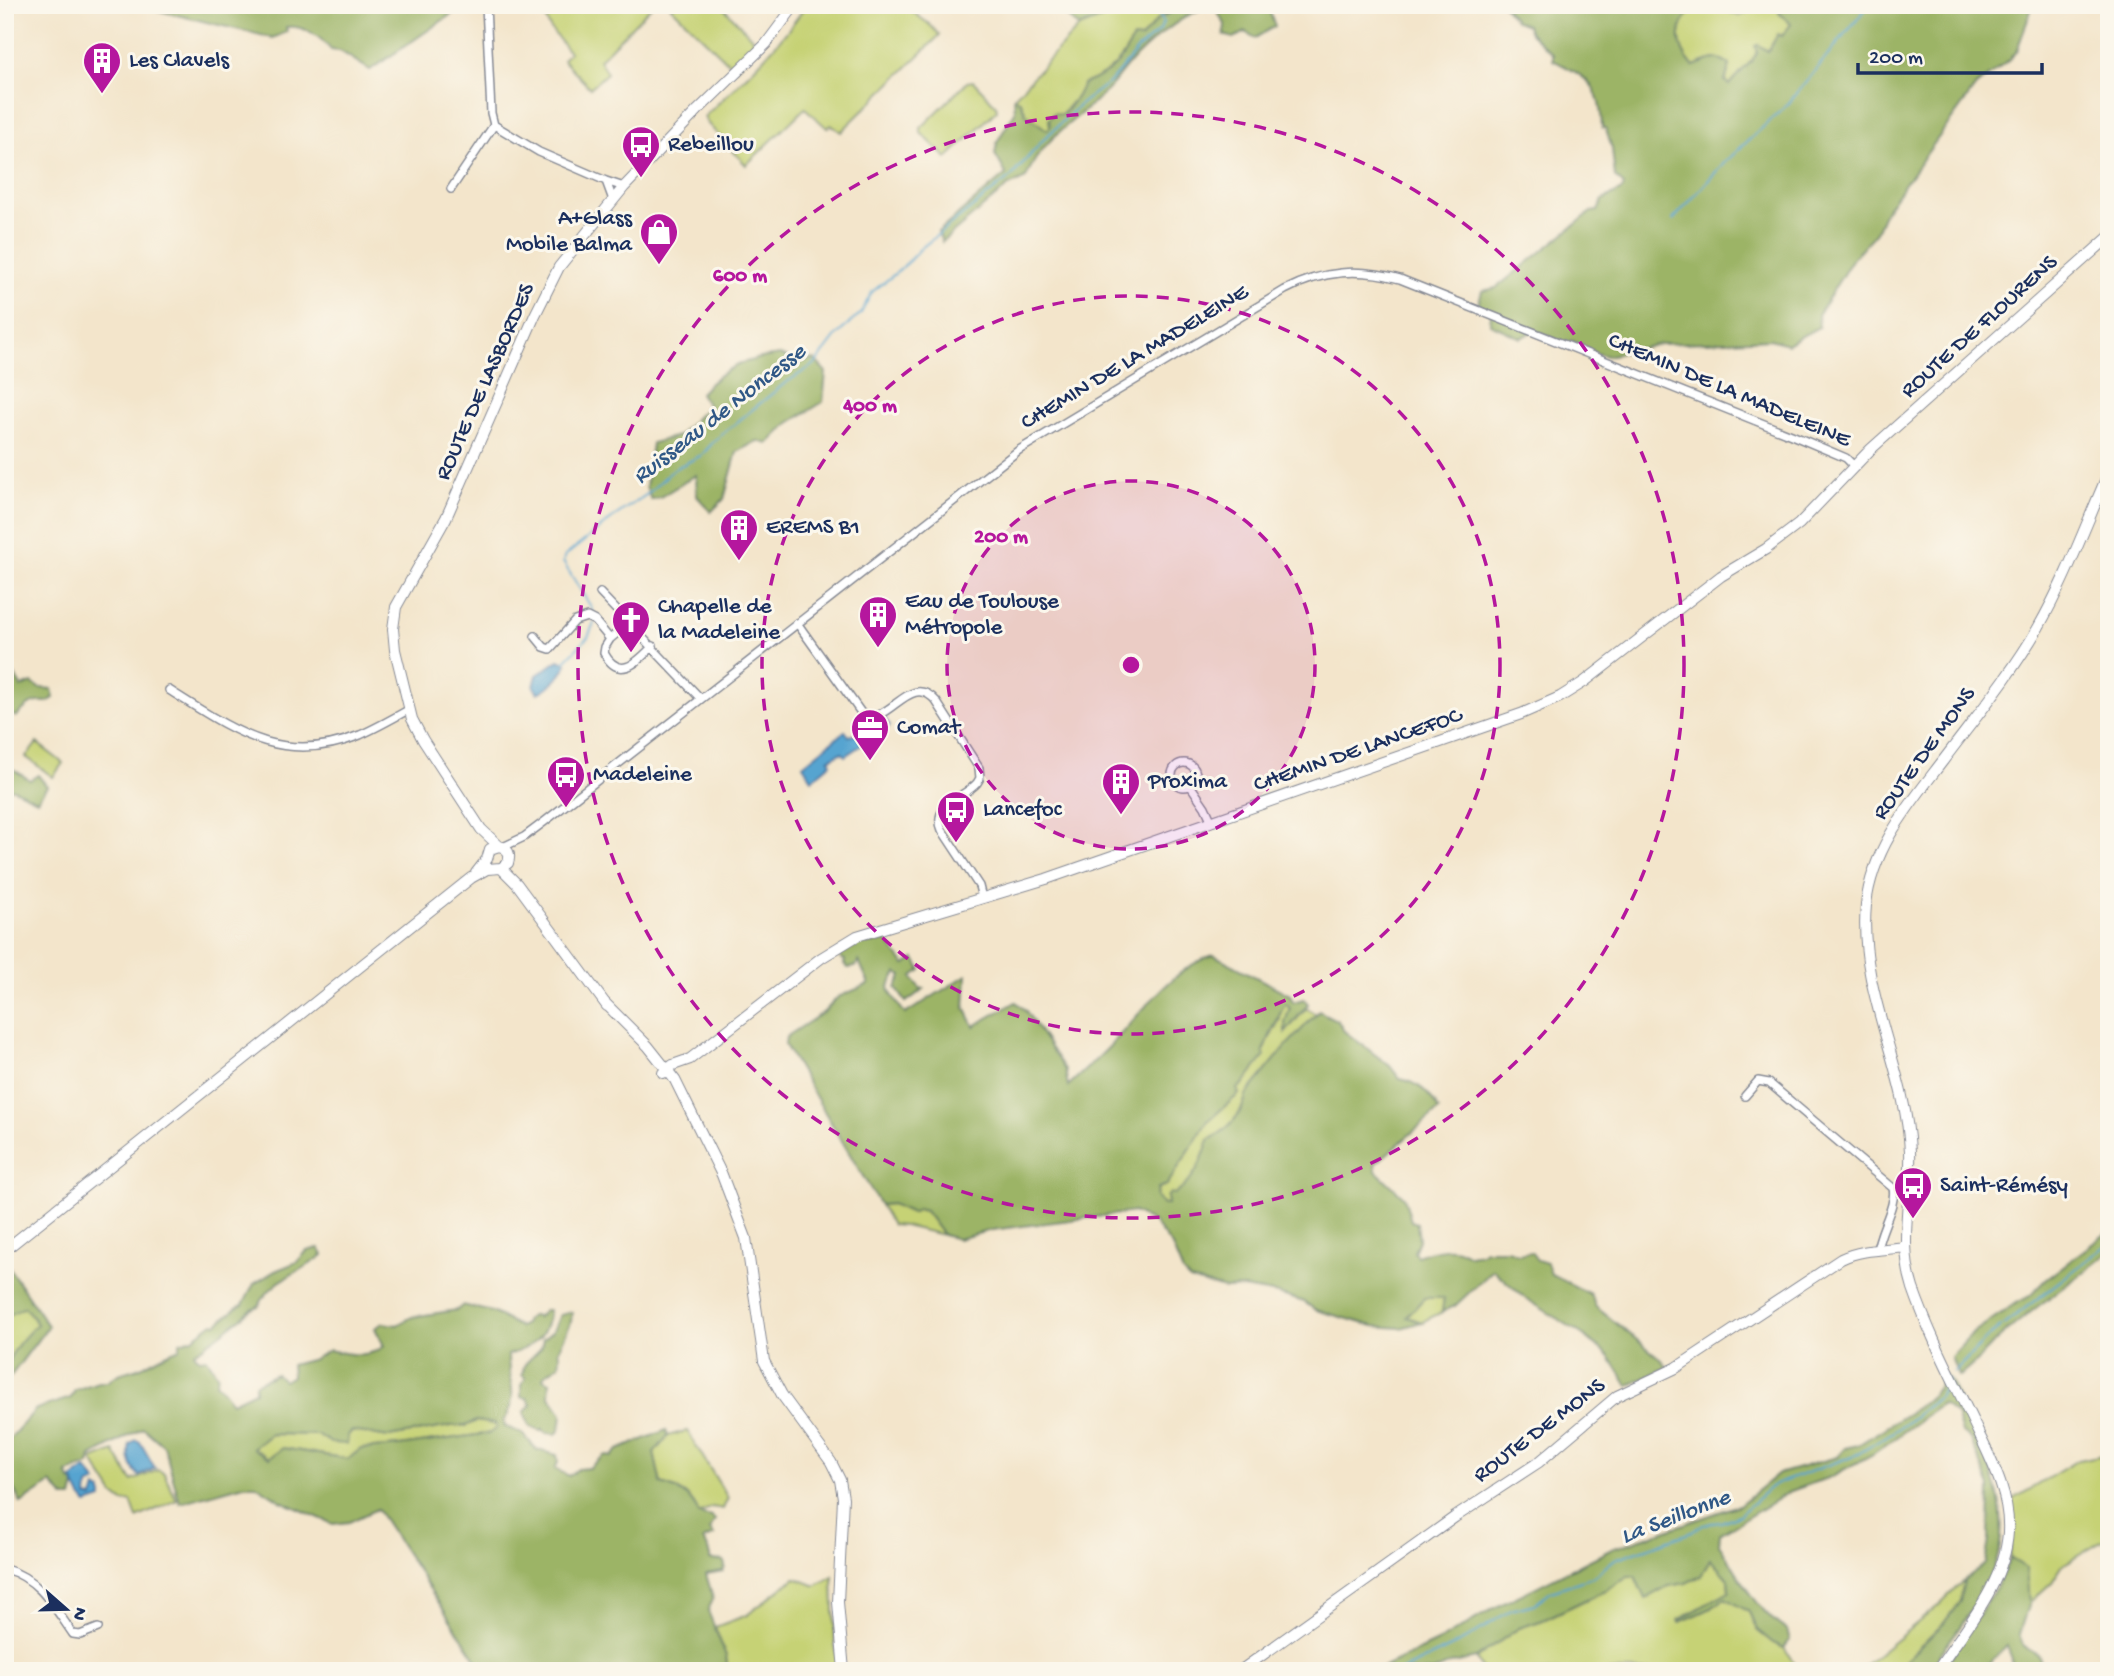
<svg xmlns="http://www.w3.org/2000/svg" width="2114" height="1676" viewBox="0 0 2114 1676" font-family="'Gochi Hand',sans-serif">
<rect width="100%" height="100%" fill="#fbf7ec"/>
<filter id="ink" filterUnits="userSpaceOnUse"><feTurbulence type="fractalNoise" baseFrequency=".0143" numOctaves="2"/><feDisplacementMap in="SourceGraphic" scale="14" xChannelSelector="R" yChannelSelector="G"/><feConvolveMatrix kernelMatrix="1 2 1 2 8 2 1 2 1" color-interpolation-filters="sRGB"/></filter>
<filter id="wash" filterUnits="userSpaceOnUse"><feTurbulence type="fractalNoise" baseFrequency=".00686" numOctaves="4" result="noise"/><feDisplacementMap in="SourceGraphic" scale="28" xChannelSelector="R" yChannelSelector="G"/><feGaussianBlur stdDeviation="1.57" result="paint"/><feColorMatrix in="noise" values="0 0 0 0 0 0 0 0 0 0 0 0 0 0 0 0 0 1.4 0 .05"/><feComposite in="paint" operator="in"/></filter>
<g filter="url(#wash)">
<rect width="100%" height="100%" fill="#f3e5cb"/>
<path fill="#c6d274" stroke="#708069" stroke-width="2" d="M540 5H653L599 60 607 73 590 88 563 60 569 52 550 28Z
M669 5H721L758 44 735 69Z
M806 5H903L929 24 940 35 841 132 831 125 827 128 805 108 746 165 708 124 704 117C740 82 778 48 806 5Z
M1129 5H1151L1155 11 1171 12 1158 19 1141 39 1133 38C1122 63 1108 75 1083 84L1077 96 1047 131 1026 114 1021 102 1014 97 1079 27 1116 13Z
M1695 5H1725V10L1739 16 1760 5H1784L1779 13 1792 24 1782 36 1778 35 1768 51 1758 45C1757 63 1739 70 1729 85L1725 82 1730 65C1716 53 1708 62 1693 66 1674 45 1676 26 1695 5Z
M973 81 996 105 997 110 947 158 921 133V128L967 82Z
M37 743 63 763 53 777 26 757Z
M1286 1002 1290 1007 1285 1023 1286 1032 1306 1008 1316 1014 1246 1095C1243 1115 1226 1131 1209 1140 1204 1156 1196 1175 1184 1187 1179 1194 1173 1196 1168 1204L1163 1205 1156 1197 1158 1188 1167 1185 1208 1121 1239 1094 1236 1089 1243 1084 1253 1070 1280 1019 1281 1008Z
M892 1204 912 1213 917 1209 925 1211 943 1235 904 1226 892 1225 880 1205Z
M5 1262 48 1326 10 1377 5 1379Z
M1424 1298H1444L1442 1312 1422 1322 1407 1317Z
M476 1421 496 1425V1428L491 1433 399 1446 361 1449 348 1459 283 1448 269 1458 252 1448 271 1434 319 1435 331 1443H347L348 1435 352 1431 389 1437 451 1426H466Z
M687 1431 728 1498 723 1509 712 1507 699 1514C693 1497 679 1488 661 1484L654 1453 668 1436Z
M114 1451 132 1481 158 1470 164 1473 177 1500 137 1518 131 1501 123 1502 114 1495 92 1460Z
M2109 1454V1537L2063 1565 2052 1582 2029 1603 2026 1568 2010 1558 2013 1516 2009 1502 2078 1460Z
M1710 1558 1728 1579 1729 1591 1679 1620 1680 1622C1696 1615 1713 1610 1725 1597L1749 1612 1757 1630 1773 1643 1784 1648 1799 1671H1483L1476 1658 1519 1628 1543 1620 1606 1590 1628 1576H1635L1645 1598 1668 1586 1686 1583Z
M833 1576 835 1646 839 1671H728L726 1656 715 1627 747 1615 795 1578 816 1586Z
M1964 1580 1960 1601 1944 1623 1895 1671H1858L1938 1606Z"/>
<path fill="#9cb466" stroke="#5c7262" stroke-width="2" fill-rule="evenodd" d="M135 5H465L370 70 340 51 331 50C320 36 304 25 286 27L287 32 273 38Z
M1060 5H1129L1116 13 1079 27 1061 11Z
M1151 5H1267L1275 26 1255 38 1246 32 1233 38 1224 35 1225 24 1213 5C1184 12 1146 45 1126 67 1120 74 1115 82 1109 88 1079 120 1042 136 1026 178L1007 187 942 242 938 232 1006 174 995 154 997 142 1015 112 1014 97 1021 102 1026 114 1047 130 1050 127 1049 119 1054 113 1063 115 1077 96 1083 84C1108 75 1122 63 1133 38L1141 39 1158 19 1170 13 1154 11Z
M1503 5H1695C1676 26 1674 45 1693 66 1708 62 1716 53 1730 65L1725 81 1729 85C1738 72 1750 66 1757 53L1755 46 1758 45 1768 51 1778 34 1782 36 1791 24 1779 13 1784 5H2033L2017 50 2008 61 1976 86 1885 211 1876 232 1853 258 1818 315 1819 327 1787 344 1770 339 1660 344 1607 356 1578 349 1575 342 1571 341 1568 344 1534 330 1521 338 1490 324 1491 313 1478 305 1482 291 1496 288 1591 212 1598 211 1603 200 1622 190 1624 185 1615 177 1612 149 1606 129 1602 127C1600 83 1589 79 1553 60V54L1530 33 1527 25 1516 21Z
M780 355 798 362 814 359 826 372 823 402 789 423 768 444 757 441 737 452 724 499 711 512 697 496 696 475 660 497 651 500 646 487 652 443 678 436 708 406 700 393C724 367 745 359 780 355Z
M5 673 15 675 21 687 32 683 39 688 52 689 54 698 47 702C32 700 27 706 16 717L8 712V701L14 691 7 684Z
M5 764 30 780 38 775 47 786 37 800 14 789 5 788Z
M861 940 872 943 886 940 905 965 915 959 921 970 912 977 920 988 924 989 906 1002 896 988 902 976 897 973 889 986 890 992 905 1014 967 975 965 1008 974 1026 1016 1002 1026 1011 1065 1070 1068 1086C1081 1074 1095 1061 1108 1048 1136 1019 1174 966 1214 955L1290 995 1293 1002 1304 999 1308 1004 1285 1033V1023L1290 1007 1285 1003 1263 1051 1265 1056 1243 1084 1237 1089 1239 1094 1208 1121 1167 1185 1158 1188 1156 1197 1163 1205 1168 1204 1167 1197 1170 1193 1175 1194C1192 1183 1203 1159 1209 1140 1226 1131 1243 1115 1246 1095L1287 1045 1319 1011 1338 1021 1344 1031 1390 1066 1400 1079C1419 1082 1430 1094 1439 1110L1375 1164 1376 1171 1404 1197 1411 1221 1417 1223 1419 1240 1414 1252 1417 1256C1433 1250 1454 1244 1469 1255L1481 1253 1485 1250H1508L1518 1254 1531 1252 1537 1260 1547 1263 1551 1274 1590 1294 1596 1307 1662 1360 1667 1367 1628 1386 1609 1356 1585 1336 1525 1298 1493 1270 1455 1306 1442 1312 1444 1298H1424L1407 1317 1422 1322 1401 1328 1373 1326 1316 1310 1304 1302 1278 1294 1244 1288 1225 1289 1190 1280 1183 1273 1172 1246 1153 1222 1134 1212 992 1230 958 1239 943 1235 925 1211 917 1209 912 1213 892 1204 880 1205 785 1045 786 1037 824 1012 838 997 869 984 859 961 855 967 848 968 844 964 845 960 840 958V949Z
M2109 1231V1252C2073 1282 2032 1308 1997 1340 1989 1348 1966 1374 1958 1376L1951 1357 1974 1332 2013 1305 2030 1296 2045 1280Z
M319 1248 323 1255C302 1273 271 1278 259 1306 250 1308 248 1313 241 1318 225 1330 211 1342 194 1352L199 1359 207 1358 218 1376 216 1382 232 1402 255 1391V1384L276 1374 284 1381 292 1376 291 1365 314 1359 329 1350C348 1354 369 1359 384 1346L375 1328 383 1323 397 1325 412 1317 457 1310 463 1305 492 1312 520 1327 526 1323 525 1320 534 1315 537 1318 544 1310H549C549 1336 531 1348 508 1355 508 1382 520 1395 504 1421L505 1427 522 1433 537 1450 557 1455 558 1462 555 1469 569 1476 578 1469 589 1468 605 1455 611 1457 618 1450 666 1430 668 1436 654 1453 661 1484C680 1489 692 1496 699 1514L712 1517 715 1520 710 1530 714 1535 703 1540 710 1552V1560L724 1561 725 1567 723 1571 706 1574 713 1598 708 1611 726 1656 728 1671H484L377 1509 349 1522 333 1524 281 1501 256 1485H244L180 1503 164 1446 143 1428 91 1456 89 1465 67 1473 70 1480 76 1481 72 1498H65L51 1483 21 1503 9 1480 5 1478V1444L36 1409 71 1398 75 1390 98 1382H107C122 1369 129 1373 143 1366 155 1359 167 1353 180 1348V1342L193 1338 213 1323 217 1324 236 1308 243 1305 254 1284 275 1271 297 1262 307 1251ZM476 1421 496 1424V1428L490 1433 399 1446 361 1449 348 1459 283 1448 269 1458 253 1448 271 1434 318 1435 331 1443 347 1444 348 1435 352 1431 389 1437 451 1426H466Z
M5 1262 48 1326 10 1377 5 1379C5 1356 22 1339 37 1324L25 1307 5 1317Z
M572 1312 571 1322 558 1351 560 1356 559 1365 544 1375 543 1379 550 1382 549 1395 562 1414 560 1430 556 1434 546 1433 543 1429 541 1431 530 1427 524 1412 531 1405 527 1398 521 1397V1385L526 1378 522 1375 525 1364 541 1348 543 1339 553 1331 560 1315Z
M1942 1373 1950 1381C1977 1439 2020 1505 1993 1570 1979 1606 1950 1638 1929 1671H1895L1944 1623 1960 1601 1964 1580 1985 1564 1989 1540 1990 1487 1971 1440 1962 1433 1956 1414 1942 1404 1873 1454 1830 1477 1791 1491 1720 1534 1719 1544C1737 1571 1759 1615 1787 1630L1790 1640 1784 1648 1773 1643 1757 1630 1749 1612 1725 1598C1712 1610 1696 1614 1680 1622L1679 1620 1729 1591 1728 1579 1710 1559 1701 1576 1686 1583 1668 1586 1645 1599 1635 1576H1628L1606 1590 1543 1620 1519 1628 1476 1658 1453 1663 1433 1671H1376L1441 1640 1496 1607 1612 1549 1739 1505 1778 1474 1837 1457 1845 1448 1858 1445 1918 1407 1933 1394 1941 1383Z
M2010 1558 2026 1568 2029 1603 2019 1634 2023 1646 2038 1655 2042 1664 2034 1671 2027 1667 2022 1671 2011 1669 2012 1659 2007 1646 1980 1671H1942L1997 1586Z"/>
<path fill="#57a4d0" stroke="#396a97" stroke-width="2" d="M559 660 567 664C560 677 552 687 538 693L534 687 537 675Z
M885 718 890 726 845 756 842 752 829 759 831 763 812 779 803 765 845 731 849 736 861 733 859 729 868 723 871 727Z
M136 1440 140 1442 155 1468 139 1476C130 1466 127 1456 130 1444Z
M86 1469 97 1482 88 1486 87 1497 93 1498 96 1488 102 1491V1499L87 1504 81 1497 72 1479Z"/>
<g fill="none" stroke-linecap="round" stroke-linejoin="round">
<path stroke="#57a4d0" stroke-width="2" d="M1673 220 1722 165 1788 104 1869 5
M594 617 591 607 563 562 565 556 622 511 646 495 674 469 702 455 715 440 784 384 815 364 838 334 861 313 872 292 901 269 920 249 1012 176 1044 139 1083 102 1111 81 1137 50 1160 30 1163 22 1157 5
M564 662 588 637 594 623
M1954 1372 1988 1337 2109 1243
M1401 1671 1463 1641 1511 1610 1534 1604 1551 1591 1593 1577 1615 1559 1692 1532 1703 1524 1721 1522 1739 1515 1772 1486 1858 1454 1901 1427 1939 1397 1948 1379"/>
</g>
</g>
<g filter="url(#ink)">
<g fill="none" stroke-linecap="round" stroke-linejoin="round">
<defs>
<path id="street" d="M486 5 491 113 494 125 539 152 606 181 624 187
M606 181 613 200
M451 189 494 125
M600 593 701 699
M629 623 610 639 605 647 604 653C620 682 638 661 653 646
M797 623 862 714C889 728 909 670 936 701L979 768 980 778 977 783C964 798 931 804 942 830L979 886 982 898
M535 636 544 647 550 649 575 621 587 617 595 621 610 639
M169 690C233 730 282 767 360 735 376 728 392 719 408 710
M1172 775a12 12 0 1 1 24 0a12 12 0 1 1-24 0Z
M1190 785 1205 807 1212 822
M503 847 524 837 544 822 1019 450 1285 290C1323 270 1359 268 1400 279L1794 436 1846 458 1854 466
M1745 1096 1758 1081 1769 1083 1893 1188C1897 1205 1879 1231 1877 1251
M5 1412 7 1411
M5 1569C39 1578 54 1607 73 1634L80 1635 98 1628"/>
<path id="secondary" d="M499 846 481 829 423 740 412 719 395 650 393 629 396 607 446 518 535 315 559 267 624 187 698 110 766 44 795 5
M501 868 517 884 607 1006
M476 873 487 859 490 849
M604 1002 648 1046 675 1080 722 1175 746 1238 764 1361 782 1395 831 1462 840 1480 843 1498 838 1602 844 1671
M663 1073 673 1065 690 1059 821 958 857 936 1046 879 1521 714 1560 697 1584 682 1721 576 1766 549 1799 524 1871 449 2109 237
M5 1250 471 878 487 869 501 868 508 863C511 854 508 848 499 846L490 849
M1240 1671 1455 1517 1539 1462 1617 1396 1676 1368 1841 1259C1862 1249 1884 1250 1906 1247
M1937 1671C1964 1629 2005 1584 2008 1532 2010 1496 1993 1464 1978 1432 1956 1385 1930 1337 1913 1288 1898 1243 1912 1196 1910 1151 1906 1068 1858 989 1866 905 1872 849 1909 805 1942 762 1975 718 2011 675 2038 628 2066 579 2086 524 2109 472"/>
</defs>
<use href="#street" stroke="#878a94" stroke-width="10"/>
<use href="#secondary" stroke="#878a94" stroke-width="12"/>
<use href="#street" stroke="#fff" stroke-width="7"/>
<use href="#secondary" stroke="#fff" stroke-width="10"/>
</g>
</g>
<circle cx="1131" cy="665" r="184" fill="#b5179e" fill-opacity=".12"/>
<g fill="none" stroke="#b5179e" stroke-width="3.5" stroke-dasharray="12 9">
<circle cx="1131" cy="665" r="184"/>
<circle cx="1131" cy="665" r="369"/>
<circle cx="1131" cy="665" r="553"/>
</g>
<defs>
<symbol id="building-pin" viewBox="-11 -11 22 30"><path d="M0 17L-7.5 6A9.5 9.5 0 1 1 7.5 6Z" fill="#b5179e" stroke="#fbf7ec"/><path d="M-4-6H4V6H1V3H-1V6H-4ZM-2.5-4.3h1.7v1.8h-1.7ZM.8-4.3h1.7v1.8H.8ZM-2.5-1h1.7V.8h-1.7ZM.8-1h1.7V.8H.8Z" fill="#fff"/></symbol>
<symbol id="bus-pin" viewBox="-11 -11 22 30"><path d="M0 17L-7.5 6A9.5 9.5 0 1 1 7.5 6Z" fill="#b5179e" stroke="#fbf7ec"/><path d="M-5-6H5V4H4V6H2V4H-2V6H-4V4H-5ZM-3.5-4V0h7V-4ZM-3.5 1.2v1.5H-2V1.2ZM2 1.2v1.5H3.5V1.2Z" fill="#fff"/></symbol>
<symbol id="shop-pin" viewBox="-11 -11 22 30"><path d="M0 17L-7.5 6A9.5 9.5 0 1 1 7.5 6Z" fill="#b5179e" stroke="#fbf7ec"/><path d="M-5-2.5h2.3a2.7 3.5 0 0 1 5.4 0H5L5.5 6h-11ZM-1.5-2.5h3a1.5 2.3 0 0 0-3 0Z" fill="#fff"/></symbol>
<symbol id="church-pin" viewBox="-11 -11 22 30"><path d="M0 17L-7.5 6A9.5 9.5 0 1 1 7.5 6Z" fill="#b5179e" stroke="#fbf7ec"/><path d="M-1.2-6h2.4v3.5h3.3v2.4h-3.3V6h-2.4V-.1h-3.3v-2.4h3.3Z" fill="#fff"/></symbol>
<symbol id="office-pin" viewBox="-11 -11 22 30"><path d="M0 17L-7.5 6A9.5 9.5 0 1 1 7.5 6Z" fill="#b5179e" stroke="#fbf7ec"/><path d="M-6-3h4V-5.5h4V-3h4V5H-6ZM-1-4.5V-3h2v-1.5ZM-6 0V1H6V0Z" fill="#fff"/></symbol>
</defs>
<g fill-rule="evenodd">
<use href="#building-pin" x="80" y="39" width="44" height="60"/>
<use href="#bus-pin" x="619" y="123" width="44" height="60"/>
<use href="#shop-pin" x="637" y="210" width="44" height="60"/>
<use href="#building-pin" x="717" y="506" width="44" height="60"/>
<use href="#building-pin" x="856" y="593" width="44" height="60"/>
<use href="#church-pin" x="609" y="598" width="44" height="60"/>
<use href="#office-pin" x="848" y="706" width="44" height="60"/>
<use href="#bus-pin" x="544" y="753" width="44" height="60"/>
<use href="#building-pin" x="1099" y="760" width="44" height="60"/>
<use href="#bus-pin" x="934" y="788" width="44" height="60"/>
<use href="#bus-pin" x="1891" y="1164" width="44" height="60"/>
</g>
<g text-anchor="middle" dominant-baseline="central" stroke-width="6" stroke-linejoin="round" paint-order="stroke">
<g font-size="23" fill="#1b2f5e" stroke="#fbf7ec" text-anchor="start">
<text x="129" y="61">Les Clavels</text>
<text x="668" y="145">Rebeillou</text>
<text x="632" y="219" text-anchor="end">A+Glass<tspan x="632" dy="26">Mobile Balma</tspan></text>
<text x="766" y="528">EREMS B1</text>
<text x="905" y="602">Eau de Toulouse<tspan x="905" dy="26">Métropole</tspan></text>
<text x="658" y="607">Chapelle de<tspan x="658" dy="26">la Madeleine</tspan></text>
<text x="897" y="728">Comat</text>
<text x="593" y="775">Madeleine</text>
<text x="1148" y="782">Proxima</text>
<text x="983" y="810">Lancefoc</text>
<text x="1940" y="1186">Saint-Rémésy</text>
</g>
<g font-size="23" fill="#1b2f5e" stroke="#fbf7ec">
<text transform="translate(1980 327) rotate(-42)">ROUTE DE FLOURENS</text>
<text transform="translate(1135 358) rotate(-31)">CHEMIN DE LA MADELEINE</text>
<text transform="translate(486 382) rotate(-66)">ROUTE DE LASBORDES</text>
<text transform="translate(1729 391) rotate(23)">CHEMIN DE LA MADELEINE</text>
<text transform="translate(1358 751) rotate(-19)">CHEMIN DE LANCEFOC</text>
<text transform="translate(1925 754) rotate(-54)">ROUTE DE MONS</text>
<text transform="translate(1540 1431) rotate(-37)">ROUTE DE MONS</text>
</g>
<g font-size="24" font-style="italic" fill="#305886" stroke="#fbf7ec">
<text transform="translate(720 415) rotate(-38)">Ruisseau de Noncesse</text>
<text transform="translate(1676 1518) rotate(-21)">La Seillonne</text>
</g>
</g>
<circle cx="1131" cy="665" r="10" fill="#b5179e" stroke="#fbf7ec" stroke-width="3.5"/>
<g font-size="21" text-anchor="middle" font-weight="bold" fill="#b5179e" stroke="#fbf7ec" stroke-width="6" stroke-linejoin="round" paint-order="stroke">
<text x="740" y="281">600 m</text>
<text x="870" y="411">400 m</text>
<text x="1001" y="542">200 m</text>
</g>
<rect width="2114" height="1676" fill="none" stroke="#fbf7ec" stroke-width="28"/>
<g transform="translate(66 1609) rotate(110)" stroke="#fbf7ec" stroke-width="5" paint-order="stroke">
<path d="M0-5L12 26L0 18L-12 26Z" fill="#1b2f5e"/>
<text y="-10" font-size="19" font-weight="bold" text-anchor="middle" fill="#1b2f5e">N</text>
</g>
<path d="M1858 63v10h184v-10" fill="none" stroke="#1b2f5e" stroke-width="3.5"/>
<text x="1869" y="63" font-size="21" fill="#1b2f5e" stroke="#fbf7ec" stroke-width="5" paint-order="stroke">200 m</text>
</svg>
